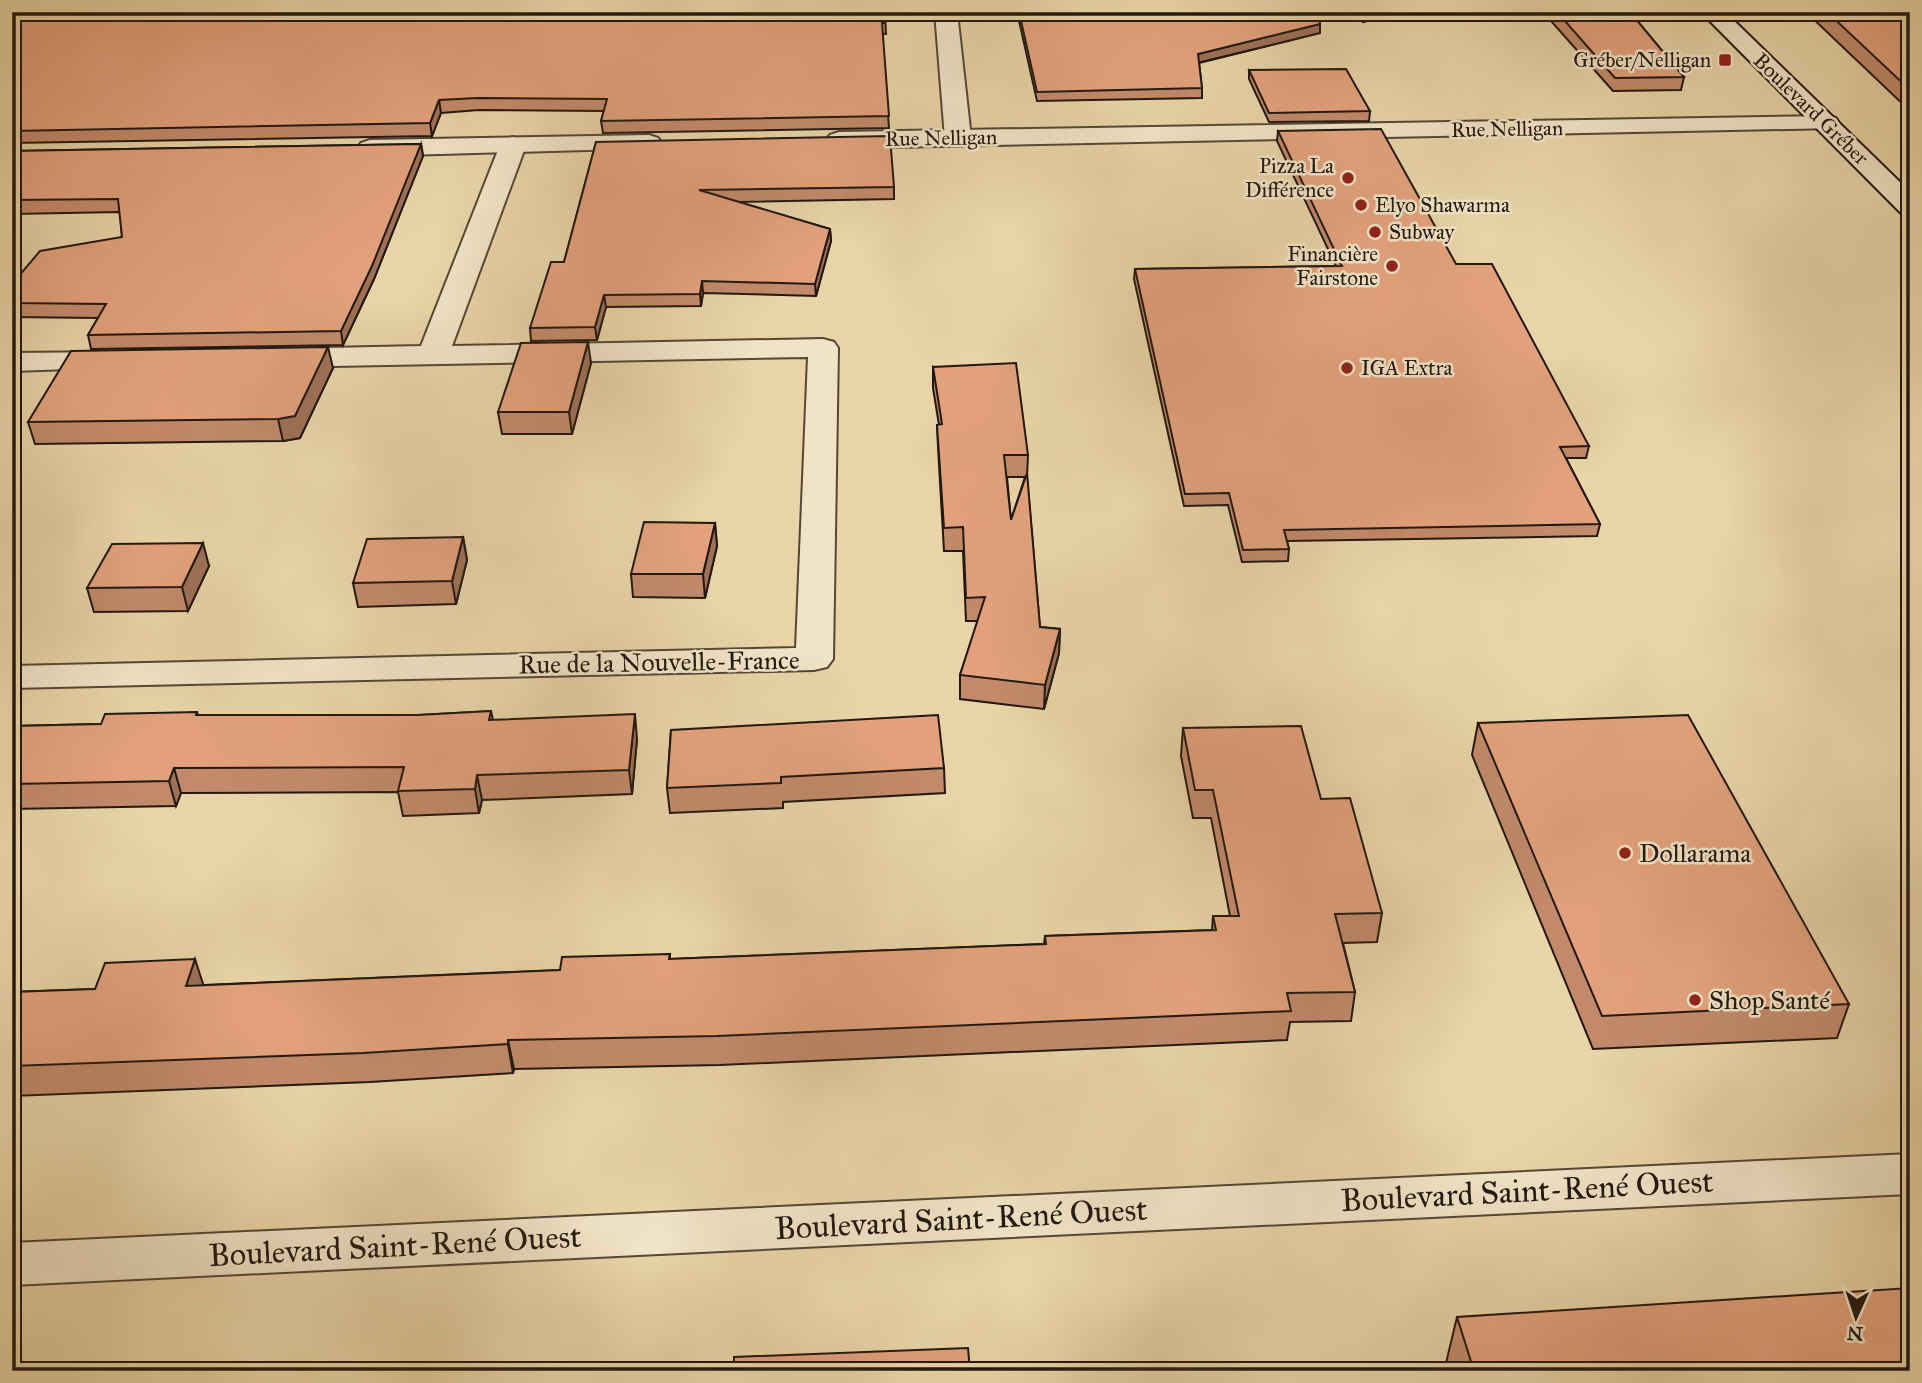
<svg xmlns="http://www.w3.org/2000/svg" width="1922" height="1383" viewBox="0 0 1922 1383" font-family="'IM FELL Great Primer',serif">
<rect width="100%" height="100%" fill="#e8d4a7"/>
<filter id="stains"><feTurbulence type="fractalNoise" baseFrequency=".00286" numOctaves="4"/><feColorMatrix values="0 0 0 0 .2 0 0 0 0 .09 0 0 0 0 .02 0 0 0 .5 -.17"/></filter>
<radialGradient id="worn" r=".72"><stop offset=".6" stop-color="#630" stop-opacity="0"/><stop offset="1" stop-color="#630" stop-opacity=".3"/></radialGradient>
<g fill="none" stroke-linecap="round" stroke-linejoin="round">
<defs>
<path id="minor" d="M935 12H957L971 138 967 143H949L945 138Z
M513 137 522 140 526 145 452 346 823 339 834 342 838 348 833 659 827 667 814 670 12 688V666L796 648 808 357 279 367 268 364 264 358 268 352 279 349 421 346 500 145 504 140Z
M117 352 128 355 132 361 128 367 12 371V353Z"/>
<path id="tertiary" d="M1827 116 1836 118 1839 123 1836 128 839 148 830 145 826 140 830 135 839 132Z
M649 135 658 138 662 143 658 148 370 156 361 153 357 148 361 143 370 140Z
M1910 1154V1194L12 1285V1243Z"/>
<path id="secondary" d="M1701 12H1725L1910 192V215L1901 213Z"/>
</defs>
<use href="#minor" stroke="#544736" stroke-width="4"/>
<use href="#tertiary" stroke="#544736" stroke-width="4"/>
<use href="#secondary" stroke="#221810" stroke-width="4"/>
<use href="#minor" fill="#f0e3c6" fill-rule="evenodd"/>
<use href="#tertiary" fill="#f0e3c6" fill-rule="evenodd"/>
<use href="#secondary" fill="#f0e3c6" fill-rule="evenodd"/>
</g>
<path fill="#c28a6b" stroke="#221810" stroke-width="2" fill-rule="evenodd" d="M12 12H885L886 34H882L889 128 603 133 601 121 604 111 479 110 441 113 432 136 12 143Z
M1017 12H1319L1320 33 1199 63 1202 88V98L1037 101Z
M1358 12H1402L1363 22Z
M1543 12H1630L1684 77 1681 90 1613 91Z
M1806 12H1910V111Z
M1249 70 1370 111 1369 121 1269 122 1249 79Z
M1278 131 1456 264 1589 446 1586 458H1566L1600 524 1597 536 1287 541 1289 549 1288 561 1242 562 1228 505 1184 506 1134 279 1135 269 1336 266 1277 141Z
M596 142 894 187V199L738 202 830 229 831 241 816 296 703 293 701 306 606 307 597 340 531 341 530 328 564 262Z
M421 144 423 156 374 279 343 345 91 349 88 335 98 318 12 317V284L122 237 120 212 12 214V151Z
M591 363 572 434H502L498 412Z
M933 367 1028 455 1027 477 1040 627 1060 629 1059 653 1044 709 960 699V675L978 621H966L963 551H944L938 447 937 425H939L933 388ZM1007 477H1025L1011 520Z
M333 368 300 438 283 441 35 444 28 422Z
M715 523 717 546 705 598 633 597 631 574Z
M463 537 467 560 456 604 358 607 353 583Z
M209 566 188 611 94 612 87 588Z
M491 711 493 720 637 739 632 794 482 800 479 813 403 816 398 792 181 793 176 806 12 809V726L101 724 197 712 198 715H418Z
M1478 723 1849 1004 1837 1038 1593 1049 1472 755Z
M1183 728 1321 799 1382 913 1377 942 1343 943 1355 992 1351 1021 1290 1022 1287 1040 720 1065 514 1069 513 1073 370 1082 12 1096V992L204 985 560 970 670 954V959L1044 944 1045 936 1212 930 1213 916H1230L1211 818H1193L1181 756Z
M671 730 944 768 945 793 783 802V808L670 813 667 788Z
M1457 1317 1910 1371H1448L1446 1363Z"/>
<path fill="#9e7157" stroke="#221810" stroke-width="2" d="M1367 12H1402L1363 22 1364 13Z
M1320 24V33L1197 63 1198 54Z
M439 100 441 113 432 136 430 123Z
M421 144 423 156 374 279 343 345 341 331Z
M830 229 831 241 816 296 815 284Z
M702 281 703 293 701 306 700 294Z
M604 295 606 307 597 340 595 327Z
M588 342 591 363 572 434 569 412Z
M328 347 333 368 300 438 283 441 278 419Z
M715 523 717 546 705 598 703 574Z
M463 537 467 560 456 604 452 581Z
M203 543 209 566 188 611 182 587Z
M1060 629 1059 653 1044 709 1045 685Z
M635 714 637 739 632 794 629 770Z
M174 768 181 793 176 806 169 781Z
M477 775 482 800 479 813 475 789Z
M195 959 204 987 186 986Z
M508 1040 514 1069 513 1073 508 1044Z"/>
<path fill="#e2a17c" stroke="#221810" stroke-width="2" d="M12 12H885V23H882L889 116 601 121 607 99 477 98 439 100 430 123 12 131Z
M1019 12H1319L1320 24 1198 54 1202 88 1037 92Z
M1557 12H1630L1684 77 1615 78Z
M1827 12H1910V90Z
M1346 69 1370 111 1269 113 1249 70Z
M1381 129 1456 264H1492L1589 446 1560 447 1600 524 1284 530 1289 549 1243 550 1229 493 1185 494 1135 269 1342 266 1278 131Z
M890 136 894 187 699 190 830 229 815 284 702 281 700 294 604 295 595 327 530 328 551 262H564L596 142Z
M421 144 372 266 341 331 88 335 106 304 12 303V284L40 251 122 237 118 199 12 200V151Z
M588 342 569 412H498L521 343Z
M328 347 295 416 278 419 28 422 71 351Z
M1016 363 1028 455H1004L1011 520 1027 473 1040 627 1060 629 1045 685 960 675 985 597 966 598 963 527 944 528 937 425 942 424 933 367Z
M644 522 715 523 703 574H631Z
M463 537 452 581 353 583 367 539Z
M203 543 182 587 87 588 112 544Z
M491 711 489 720 635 714 629 770 477 775 475 789 398 791 404 767 174 768 169 781 12 784V726L101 724 105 714 197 712 196 715H418Z
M938 715 944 768 781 777V783L667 788 671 730Z
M1688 715 1849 1004 1602 1016 1478 723Z
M1301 726 1321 799 1350 798 1382 913 1335 914 1355 992 1287 993 1291 1011 717 1036 508 1040V1044L363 1053 12 1066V992L95 989 105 963 195 959 186 986 560 970 562 957 670 954 669 959 1046 944 1045 936 1216 930 1213 916H1239L1213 790H1195L1183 728Z
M1910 1288V1371H1474L1457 1317Z
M968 1348 970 1371H704L734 1369V1357Z"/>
<g fill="#8f2418" stroke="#f0e3c6" stroke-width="2.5">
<rect x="1718" y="53" width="14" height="14" rx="3.5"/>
<circle cx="1348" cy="178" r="7"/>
<circle cx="1361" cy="205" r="7"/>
<circle cx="1375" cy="232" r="7"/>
<circle cx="1392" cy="266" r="7"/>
<circle cx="1347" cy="368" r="7"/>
<circle cx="1625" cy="853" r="7"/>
<circle cx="1695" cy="1000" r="7"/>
</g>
<g text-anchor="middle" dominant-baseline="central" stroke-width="5" stroke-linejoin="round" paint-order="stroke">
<g font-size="21" fill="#221810" stroke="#f0e3c6" text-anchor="end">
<text x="1711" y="60">Gréber/Nelligan</text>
<text x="1334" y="166">Pizza La<tspan x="1334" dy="24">Différence</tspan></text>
<text x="1375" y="205" text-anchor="start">Elyo Shawarma</text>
<text x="1389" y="232" text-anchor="start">Subway</text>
<text x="1378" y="254">Financière<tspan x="1378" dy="24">Fairstone</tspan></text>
<text x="1361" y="368" text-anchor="start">IGA Extra</text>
</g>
<g font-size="21" fill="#221810" stroke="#f0e3c6">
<text transform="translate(1811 109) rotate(44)">Boulevard Gréber</text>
<text transform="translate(1507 129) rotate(-1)">Rue Nelligan</text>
<text transform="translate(941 138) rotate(-1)">Rue Nelligan</text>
</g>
<g font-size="26" fill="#221810" stroke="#f0e3c6">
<text transform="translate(659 662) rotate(-1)">Rue de la Nouvelle-France</text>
</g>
<g font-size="26" fill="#221810" stroke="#f0e3c6" text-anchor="start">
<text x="1639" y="853">Dollarama</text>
<text x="1709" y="1000">Shop Santé</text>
</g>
<g font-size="32" fill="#221810" stroke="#f0e3c6">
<text transform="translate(1527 1191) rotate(-3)">Boulevard Saint-René Ouest</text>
<text transform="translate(961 1219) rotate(-3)">Boulevard Saint-René Ouest</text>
<text transform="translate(395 1246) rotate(-3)">Boulevard Saint-René Ouest</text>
</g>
</g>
<rect width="1922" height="1383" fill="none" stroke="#e8d4a7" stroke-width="42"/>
<rect x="14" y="14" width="1894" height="1355" fill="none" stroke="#221810" stroke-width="3.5"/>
<rect x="21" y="21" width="1880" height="1341" fill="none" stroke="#221810" stroke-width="2"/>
<g transform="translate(1856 1317) rotate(183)" stroke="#f0e3c6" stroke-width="5" paint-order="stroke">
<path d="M0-5L12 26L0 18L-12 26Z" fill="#221810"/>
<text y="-10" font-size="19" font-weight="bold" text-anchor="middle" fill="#221810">N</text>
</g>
<rect width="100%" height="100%" filter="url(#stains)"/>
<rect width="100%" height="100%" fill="url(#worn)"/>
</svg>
